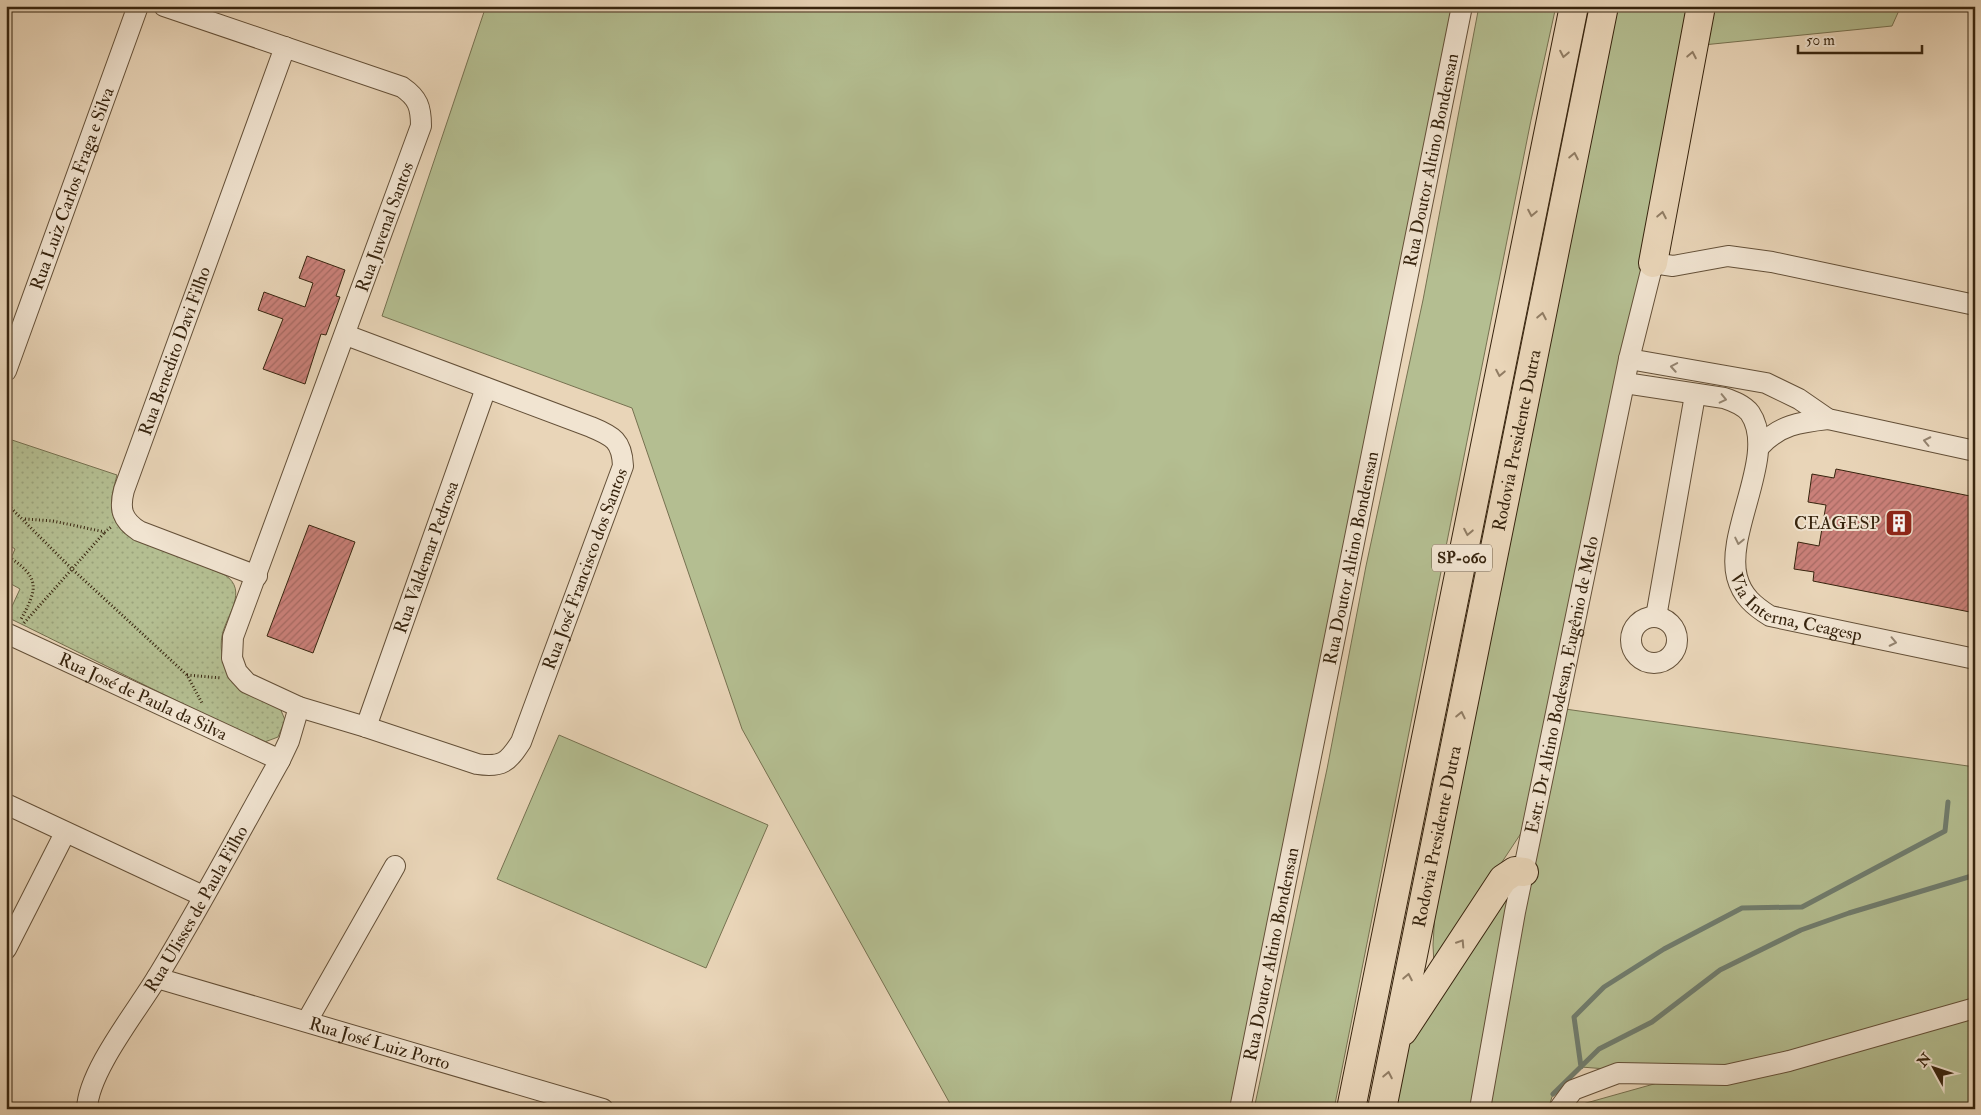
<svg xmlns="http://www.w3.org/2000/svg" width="1981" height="1115" viewBox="0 0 1981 1115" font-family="'IM FELL Double Pica',serif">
<defs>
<pattern id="park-dots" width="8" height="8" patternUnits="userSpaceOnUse" patternTransform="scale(1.25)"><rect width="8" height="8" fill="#b4be91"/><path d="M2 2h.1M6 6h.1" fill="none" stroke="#9ba37c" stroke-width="1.8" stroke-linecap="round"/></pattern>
<pattern id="building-hatch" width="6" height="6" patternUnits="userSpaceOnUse" patternTransform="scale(1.25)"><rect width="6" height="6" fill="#ca8079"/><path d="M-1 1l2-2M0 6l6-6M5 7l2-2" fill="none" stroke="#a56962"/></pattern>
</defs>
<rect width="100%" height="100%" fill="#e9d5b8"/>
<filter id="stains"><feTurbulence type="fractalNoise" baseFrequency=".004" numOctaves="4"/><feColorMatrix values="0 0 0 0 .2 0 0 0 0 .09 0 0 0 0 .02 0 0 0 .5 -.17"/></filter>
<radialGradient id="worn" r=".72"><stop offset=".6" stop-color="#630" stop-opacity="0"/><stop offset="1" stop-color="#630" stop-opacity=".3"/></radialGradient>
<path fill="#b4be91" stroke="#767150" d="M486 6H1466L1232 1109H953L742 729 632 408 382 316Z
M1479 6H1556L1531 120 1334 1109H1254L1327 769 1366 566 1423 300Z
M1604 6H1901L1892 26 1693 46 1558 708 1975 767V1109H1577L1579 1105 1661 1082 1658 1073 1581 1067 1553 1094 1548 1109H1481L1537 809 1434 965 1433 945 1441 813Z
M559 735 768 825 706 968 497 879Z
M1515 871 1480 1109H1382L1395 1042Z"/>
<path fill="url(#park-dots)" stroke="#767150" d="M6 438 117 475C111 498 106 514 124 533L225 575C249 591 226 615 222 636 220 647 222 657 225 667L280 708 285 720 278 737 262 743 7 617 20 589 6 581V570L15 549 6 543Z"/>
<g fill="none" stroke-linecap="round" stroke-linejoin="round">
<path stroke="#717d6e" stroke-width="5" d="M1581 1067 1574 1017 1604 987 1664 949 1742 908 1802 907 1945 831 1948 802
M1553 1094 1599 1049 1652 1022 1720 970 1801 930 1849 913 1975 875"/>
</g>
<path fill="url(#building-hatch)" stroke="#37240e" d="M307 256 345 270 336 296 340 297 326 335 321 334 305 384 263 369 283 319 258 310 264 292 305 307 313 283 299 278Z
M1836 469 1975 497V613L1813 581 1814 572 1794 569 1798 542 1819 546 1826 505 1808 502 1812 474 1834 478Z
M309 525 355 542 313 653 267 636Z"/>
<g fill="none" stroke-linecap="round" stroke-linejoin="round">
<defs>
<g id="minor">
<path id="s1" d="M164 6 402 87C418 98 421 107 421 126L233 637 232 658 237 672 247 683 299 707 366 727 477 764C502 768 508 762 521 742L623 466C622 441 613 436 591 427L346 335"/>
<path d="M1629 359 1766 383 1799 399 1828 419 1975 451"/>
<path id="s2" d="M6 371 138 6"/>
<path id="s3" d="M1625 383 1724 398C1733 401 1744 405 1750 413 1778 454 1725 531 1737 577 1742 596 1754 606 1770 616L1975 659"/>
<path d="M1759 447C1779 425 1800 422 1828 419"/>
<path id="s4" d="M257 576 139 531C122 520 119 509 124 490L285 47"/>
<path d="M1656 617 1695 395"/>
<circle cx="1654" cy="640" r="23"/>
<path id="s5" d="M6 633 280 760"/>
<path id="s6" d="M366 727 486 388"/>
<path d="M6 804 203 896"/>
<path d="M6 949 65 833"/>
<path id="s7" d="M157 978 603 1109"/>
<path d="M307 1021 395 866"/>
<path id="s8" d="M87 1109C88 1072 136 1012 156 979 200 907 239 833 280 760L289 741 299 707"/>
<path id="s9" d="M1240 1109 1462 6"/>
<path id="s10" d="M1480 1109 1515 912 1629 359 1653 263 1673 266 1728 256 1772 262 1975 305"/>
<path d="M1559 1109 1573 1090 1618 1073 1726 1075 1789 1061 1975 1008"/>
</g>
<g id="highway">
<path d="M1653 263 1701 6"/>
<path d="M1403 1031 1503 879 1515 871 1524 872"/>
<path d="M1351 1109 1574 6"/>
<path id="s11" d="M1382 1109 1604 6"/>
</g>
</defs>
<use href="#minor" stroke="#645038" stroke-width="22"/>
<use href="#highway" stroke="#37240e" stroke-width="30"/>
<path stroke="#37240e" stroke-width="3" stroke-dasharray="1 2.5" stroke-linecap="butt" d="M6 503 71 568 187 675 202 703
M25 519 53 521 105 532 111 527
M6 555C40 577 39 587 20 621
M24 623 105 532
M187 675 221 678"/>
<use href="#minor" stroke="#f1e4d1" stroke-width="20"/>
<use href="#highway" stroke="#e9d5b8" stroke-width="28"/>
</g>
<defs><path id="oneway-chevron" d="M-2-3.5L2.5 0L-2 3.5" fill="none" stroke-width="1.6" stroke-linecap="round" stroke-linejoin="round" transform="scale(1.25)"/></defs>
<g stroke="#907c63">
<use href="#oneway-chevron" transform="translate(1564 54) rotate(101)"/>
<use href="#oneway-chevron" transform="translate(1692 55) rotate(-79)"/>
<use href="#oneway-chevron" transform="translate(1574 156) rotate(-79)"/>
<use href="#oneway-chevron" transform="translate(1532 213) rotate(101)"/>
<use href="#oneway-chevron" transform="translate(1662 215) rotate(-79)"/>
<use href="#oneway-chevron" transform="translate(1542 316) rotate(-79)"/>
<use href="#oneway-chevron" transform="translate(1500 373) rotate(101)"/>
<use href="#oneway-chevron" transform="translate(1468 532) rotate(101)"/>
<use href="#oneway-chevron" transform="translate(1461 715) rotate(-78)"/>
<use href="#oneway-chevron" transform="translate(1461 943) rotate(-57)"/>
<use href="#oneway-chevron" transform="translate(1408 977) rotate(-79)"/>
<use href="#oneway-chevron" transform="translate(1388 1075) rotate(-79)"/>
</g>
<g stroke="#948470">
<use href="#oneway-chevron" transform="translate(1674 367) rotate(-170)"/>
<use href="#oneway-chevron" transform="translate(1723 399) rotate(13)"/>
<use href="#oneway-chevron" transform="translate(1927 441) rotate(-168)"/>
<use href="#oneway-chevron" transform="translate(1739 541) rotate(102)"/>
<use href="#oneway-chevron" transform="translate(1893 642) rotate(12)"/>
</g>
<defs>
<symbol id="building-square" viewBox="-11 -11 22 22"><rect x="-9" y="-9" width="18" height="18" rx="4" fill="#8f2418" stroke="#f1e4d1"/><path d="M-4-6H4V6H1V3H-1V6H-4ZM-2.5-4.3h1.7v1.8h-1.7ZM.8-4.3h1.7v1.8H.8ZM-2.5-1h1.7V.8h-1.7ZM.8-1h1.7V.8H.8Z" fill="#fff"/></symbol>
</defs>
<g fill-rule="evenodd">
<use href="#building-square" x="1883" y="507" width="32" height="32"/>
</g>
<g text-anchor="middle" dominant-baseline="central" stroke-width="4" stroke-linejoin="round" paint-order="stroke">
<rect fill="#f1e4d1" stroke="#6f5e48" stroke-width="1" x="1432" y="544.5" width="60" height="27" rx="4"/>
<g font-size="16" font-weight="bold" fill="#37240e">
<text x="1462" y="558">SP-060</text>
</g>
<g font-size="18" fill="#37240e" stroke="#f1e4d1">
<text stroke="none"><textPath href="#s9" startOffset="968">Rua Doutor Altino Bondensan</textPath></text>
<text stroke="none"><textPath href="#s2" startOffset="194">Rua Luiz Carlos Fraga e Silva</textPath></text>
<text transform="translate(385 227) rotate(-70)">Rua Juvenal Santos</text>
<text stroke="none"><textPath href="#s4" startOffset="322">Rua Benedito Davi Filho</textPath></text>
<text stroke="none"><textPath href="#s11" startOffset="682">Rodovia Presidente Dutra</textPath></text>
<text stroke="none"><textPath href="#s6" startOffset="180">Rua Valdemar Pedrosa</textPath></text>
<text stroke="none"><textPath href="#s9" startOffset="562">Rua Doutor Altino Bondensan</textPath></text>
<text stroke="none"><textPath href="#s1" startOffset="1375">Rua José Francisco dos Santos</textPath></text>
<text stroke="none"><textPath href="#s3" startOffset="370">Via Interna, Ceagesp</textPath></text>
<text stroke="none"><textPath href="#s10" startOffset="432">Estr. Dr Altino Bodesan, Eugênio de Melo</textPath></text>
<text stroke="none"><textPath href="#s5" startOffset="151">Rua José de Paula da Silva</textPath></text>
<text stroke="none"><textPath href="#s11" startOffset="278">Rodovia Presidente Dutra</textPath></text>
<text stroke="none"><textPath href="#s8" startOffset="229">Rua Ulisses de Paula Filho</textPath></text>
<text stroke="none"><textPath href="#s9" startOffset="158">Rua Doutor Altino Bondensan</textPath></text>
<text stroke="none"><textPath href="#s7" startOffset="232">Rua José Luiz Porto</textPath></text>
</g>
<g font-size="18" fill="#37240e" stroke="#f1e4d1" text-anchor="end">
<text x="1880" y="523">CEAGESP</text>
</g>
</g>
<rect width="1981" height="1115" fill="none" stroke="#e9d5b8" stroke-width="25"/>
<rect x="8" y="8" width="1966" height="1100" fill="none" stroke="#37240e" stroke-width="2.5"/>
<rect x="12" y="12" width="1956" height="1090" fill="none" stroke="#37240e"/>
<g transform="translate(1934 1068) rotate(310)" stroke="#f1e4d1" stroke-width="4" paint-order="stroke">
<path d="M0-4L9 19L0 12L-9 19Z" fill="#37240e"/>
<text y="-8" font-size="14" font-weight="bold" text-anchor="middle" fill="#37240e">N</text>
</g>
<path d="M1798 45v8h124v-8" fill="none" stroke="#37240e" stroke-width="2.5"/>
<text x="1806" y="45" font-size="15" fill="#37240e" stroke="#f1e4d1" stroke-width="4" paint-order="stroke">50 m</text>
<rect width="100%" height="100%" filter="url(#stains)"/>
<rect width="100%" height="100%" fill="url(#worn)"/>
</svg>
